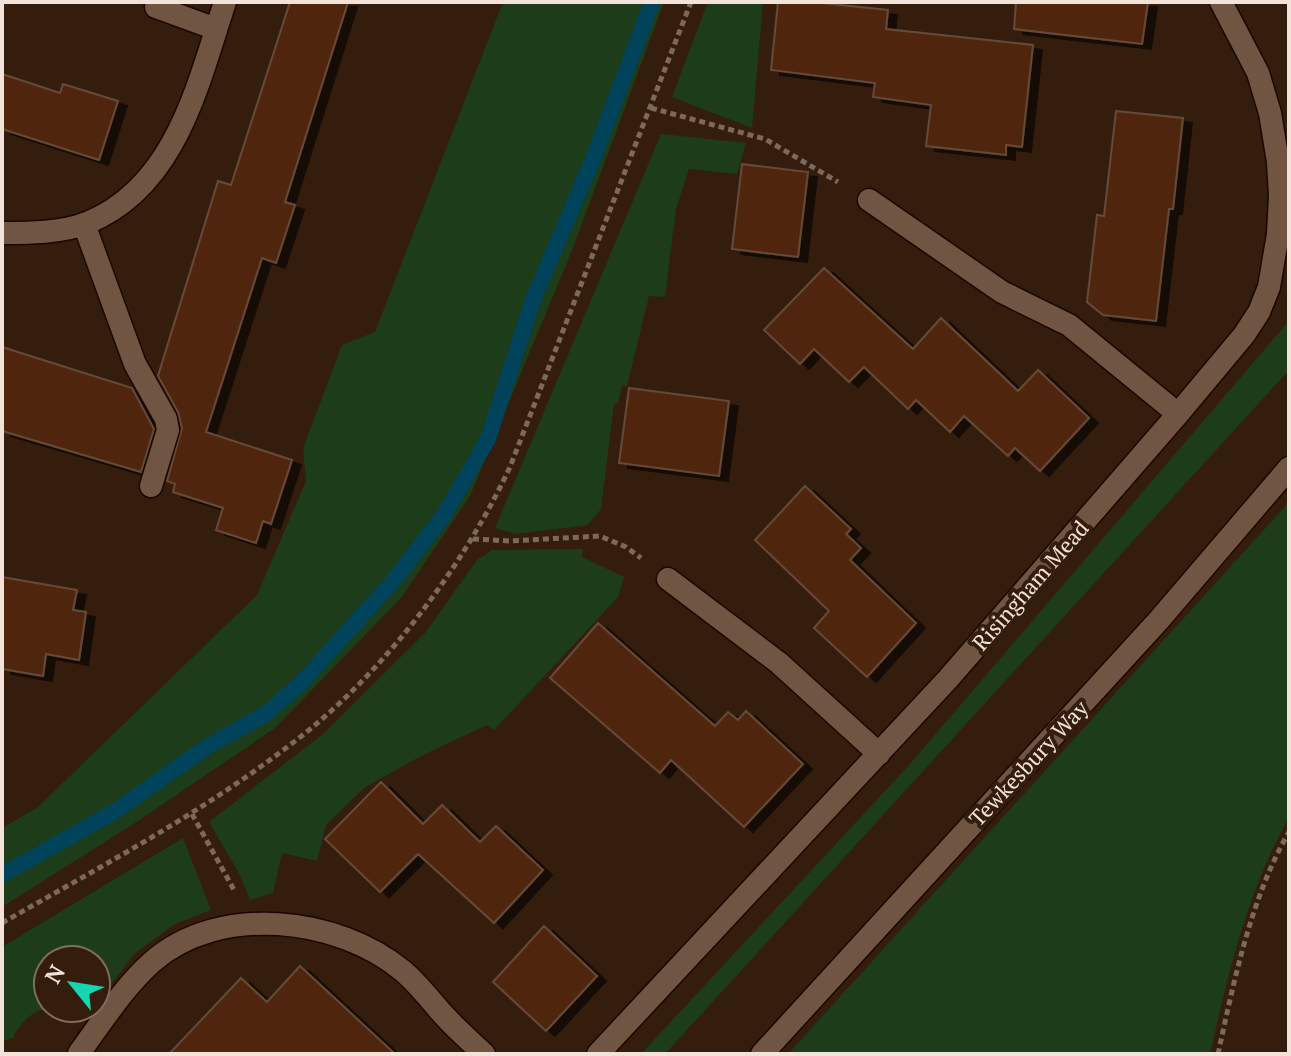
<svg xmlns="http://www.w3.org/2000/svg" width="1291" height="1056" viewBox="0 0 1291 1056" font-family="'PT Serif',serif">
<defs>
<filter id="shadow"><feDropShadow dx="9" dy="5" stdDeviation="0" flood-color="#0009"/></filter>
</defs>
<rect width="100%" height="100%" fill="#351d0d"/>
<path fill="#1d3c19" d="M503 2H664L573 248 470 496 401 598 275 728 138 821 2 907V828L38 807 257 595 306 481 303 448 342 345 375 332Z
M708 2H763L752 128 672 97Z
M661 134 746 143 737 174 689 169 676 209 665 297 649 296 627 386 622 385 618 403 614 404 601 509 588 525 516 534 495 528Z
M1289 321V370L665 1054H641L909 765Z
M1289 502V818C1247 891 1229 972 1210 1054H788Z
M583 549 582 557 624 577 618 597 494 730 487 725 421 756 364 788 326 825 317 861 282 853 273 893 250 900 240 875 209 822 323 734 425 633 477 560 492 550Z
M183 838 211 910 175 924 135 953 96 1004V960H48V1008H93L79 1019C70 1017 63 1010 54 1009 36 1006 19 1023 13 1038L2 1041V947Z"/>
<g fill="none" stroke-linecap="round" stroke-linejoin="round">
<path stroke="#00435a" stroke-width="16" d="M2 875 117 810 205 748 267 713 302 682 394 580 444 515 488 439 533 300 595 154 652 2"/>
</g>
<path fill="#4f280a" stroke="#664a39" stroke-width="2" filter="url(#shadow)" d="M290 2H348L285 202 295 205 276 263 262 258 206 432 292 460 271 524 263 521 256 543 216 530 223 508 173 492 175 484 167 481 182 428 178 412 158 376 218 181 231 185Z
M778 2H812L888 10 886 29 1033 45 1022 147 1006 145V155L926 146 931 105 873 97 875 83 771 70Z
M1016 2H1148L1142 44 1014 29Z
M2 74 60 93 63 84 118 101 99 160 2 129Z
M1116 111 1183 118 1173 209H1169L1156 321 1103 315 1087 302 1097 215 1104 216Z
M742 164 808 172 798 257 732 249Z
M824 268 913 349 941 318 1018 391 1038 370 1089 418 1040 471 1015 448 1008 456 964 416 950 432 916 400 908 409 864 367 849 382 814 349 800 364 764 330Z
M2 347 132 388 154 429 141 472 2 431Z
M629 388 729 401 719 476 619 463Z
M805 486 851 529 846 534 861 548 850 560 916 623 867 677 814 628 829 611 755 540Z
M2 577 77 590 73 610 86 612 79 660 46 654 43 676 2 669Z
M598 623 715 726 728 712 738 720 746 711 803 764 744 827 671 760 660 773 550 678Z
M381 782 423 824 442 805 480 842 496 826 543 870 494 923 418 854 380 892 325 839Z
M544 926 597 976 546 1031 493 982Z
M300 966 395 1054H169L241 978 267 1002Z"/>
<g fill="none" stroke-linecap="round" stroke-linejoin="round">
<defs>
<path id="service" d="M84 224 135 364 166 419 168 430 151 486"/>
<path id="minor" d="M156 7 216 29
M869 200 1002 292 1069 325 1178 414
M2 233C29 233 61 233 87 223 176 187 198 84 225 2
M668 579 779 663 879 754
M79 1053C102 1022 123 988 152 962 219 903 338 917 403 971 417 983 428 997 440 1011 454 1027 469 1040 484 1054
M598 1054 948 679 1178 414 1244 335 1259 312 1269 287 1278 234 1280 196 1278 162 1270 113 1258 73 1221 2"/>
<path id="secondary" d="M762 1054 1159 620 1289 468"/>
</defs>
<use href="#service" stroke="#1c0600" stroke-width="25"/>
<use href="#minor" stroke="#1c0600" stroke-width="25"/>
<use href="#secondary" stroke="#1c0600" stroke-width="25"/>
<path stroke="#7d685a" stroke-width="5" stroke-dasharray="6 4" stroke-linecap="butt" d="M651 108 765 139 838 182
M473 539 510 541 600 536 626 547 641 558
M192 814 234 890
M2 923C107 863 215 806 309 730 392 662 465 563 510 467L691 2
M1218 1054C1234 981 1251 897 1289 832"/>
<use href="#service" stroke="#715543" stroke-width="22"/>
<use href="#minor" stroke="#715543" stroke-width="22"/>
<use href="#secondary" stroke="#715543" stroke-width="22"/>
</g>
<g text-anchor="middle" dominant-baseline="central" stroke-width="8" stroke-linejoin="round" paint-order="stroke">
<g font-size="22" fill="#f3e2d8" stroke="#351d0d">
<text transform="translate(1030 585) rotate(-49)">Risingham Mead</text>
<text transform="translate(1028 763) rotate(-47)">Tewkesbury Way</text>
</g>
</g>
<rect width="1291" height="1056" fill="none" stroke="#f3e2d8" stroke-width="8"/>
<g transform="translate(72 984) rotate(300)"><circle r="38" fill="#351d0d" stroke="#816c5e" stroke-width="2"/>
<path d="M0-6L14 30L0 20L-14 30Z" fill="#17d5b3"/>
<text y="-12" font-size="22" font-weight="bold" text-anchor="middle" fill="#f3e2d8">N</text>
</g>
</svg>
